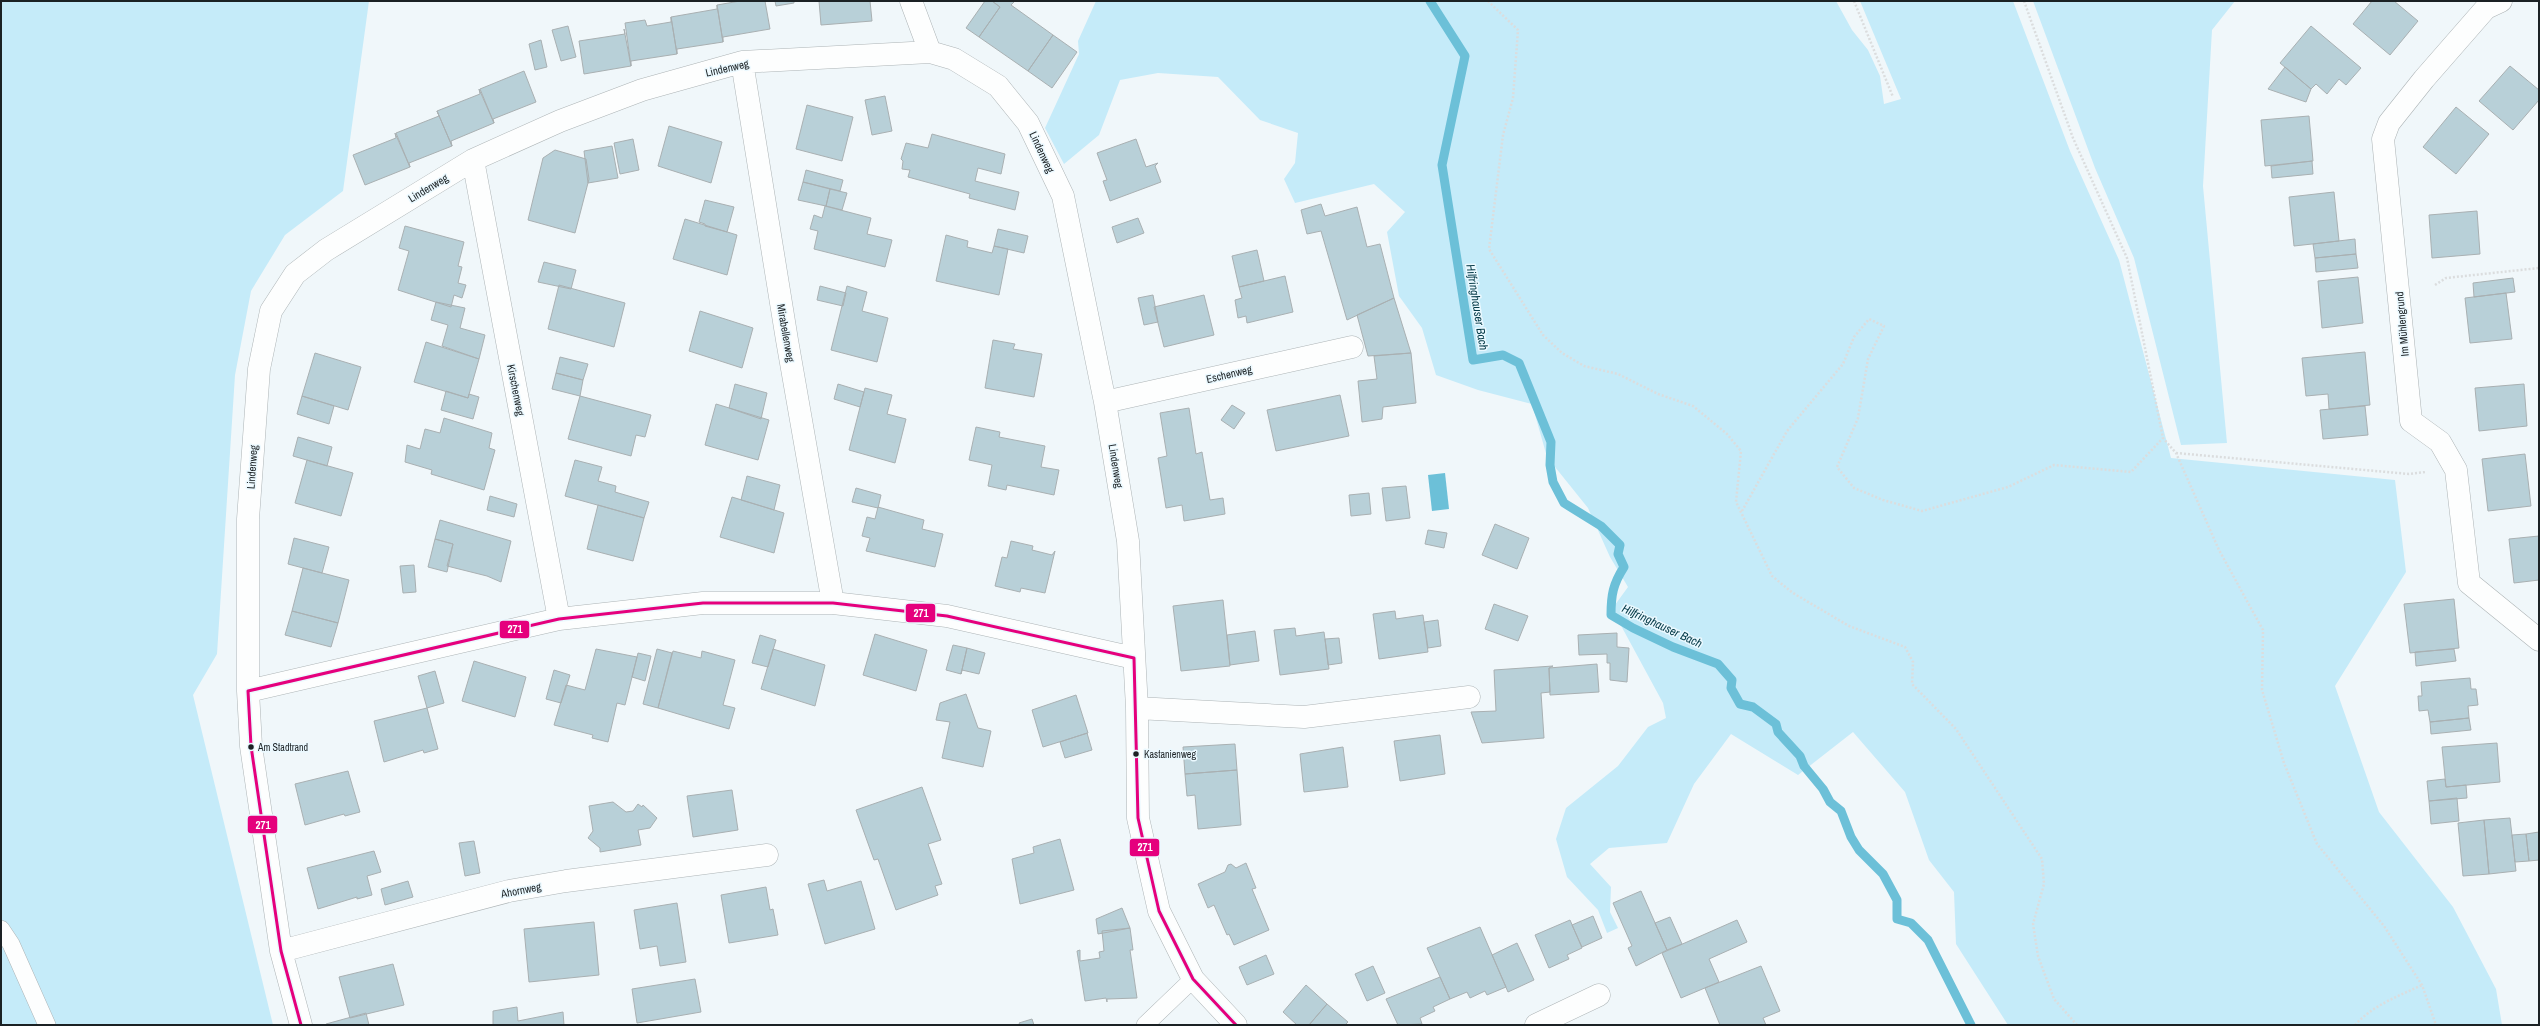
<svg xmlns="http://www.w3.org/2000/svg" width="2540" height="1026" viewBox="0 0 2540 1026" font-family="'Archivo Narrow',sans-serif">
<rect width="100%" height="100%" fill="#f0f7fa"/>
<path fill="#c5ebf9" d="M1 1H369L343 191 285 235 251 291 235 375 217 654 193 695 273 1025H1Z
M1096 1H1836L1852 30 1868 50 1880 76 1884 104 1901 99 1860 1H2013L2070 151 2119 260 2171 458 2395 480 2406 572 2335 686 2379 812 2453 907 2496 989 2502 1025H2008L1956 944 1954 892 1929 860 1905 792 1853 732 1798 775 1731 734 1694 784 1667 843 1609 848 1590 864 1611 887 1610 912 1618 928 1607 933 1598 910 1567 877 1556 839 1566 808 1618 766 1648 727 1666 718 1663 703 1612 609 1628 587 1610 557 1588 508 1547 457 1532 404 1478 390 1436 375 1422 328 1399 296 1387 232 1405 212 1374 184 1295 203 1284 179 1295 163 1298 133 1260 120 1218 77 1158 73 1120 80 1099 135 1064 164 1045 128 1079 54 1078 41Z
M2033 1H2235L2212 30 2203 186 2227 443 2181 445 2134 258 2095 168Z"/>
<path fill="#6cc0d8" d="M1445 473 1449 509 1432 511 1428 475Z"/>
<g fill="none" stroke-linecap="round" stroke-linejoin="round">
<path stroke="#6cc0d8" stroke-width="9" d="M1430 1 1465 56 1442 165 1473 360 1503 355 1519 363 1551 442 1550 465 1553 482 1564 503 1601 526 1620 545 1618 554 1624 567C1613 584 1611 595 1611 615L1633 628 1673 647 1718 664 1732 680 1731 688 1740 704 1753 707 1776 724 1778 732 1800 756 1804 766 1823 789 1830 802 1841 811 1851 837 1859 850 1883 874 1897 900V919L1911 923 1928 940 1971 1025"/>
</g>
<path fill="#b8d0d8" stroke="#a9b0b2" d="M740 1H765L770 29 723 37V42L717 5Z
M775 1H794V3L776 6Z
M819 1H870L872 21 821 25Z
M985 1H992L1000 7 979 37 966 28Z
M992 1H1015L1011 5 1053 35 1028 71 979 37 1000 7Z
M2372 1H2394L2418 21 2390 55 2353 24Z
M717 5 723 42 677 49V54L671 17 717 9Z
M671 17 677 54 631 61V66L625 23 645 20 647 26 671 22Z
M568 26 576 57 561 61 552 30Z
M2311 26 2361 68 2346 85 2339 79 2327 94 2316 84 2311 89 2280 63Z
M624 29 631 66 584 74 579 41 625 34Z
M1053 35 1077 52 1052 88 1028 71Z
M541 40 547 67 535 70 529 44Z
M2510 66 2539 90V100L2513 130 2479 101Z
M2285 67 2311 89 2306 102 2268 89Z
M524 71 536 102 493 119 494 123 480 89Z
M479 89 494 123 451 141 452 146 437 111 480 94Z
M885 96 892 131 872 135 865 100Z
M807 105 853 117 842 161 796 149Z
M2456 107 2489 134 2456 174 2423 147Z
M437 111 452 146 409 163 410 167 396 133 439 116Z
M2309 116 2313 161 2265 166 2261 120Z
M669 126 722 142 711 183 658 166Z
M395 133 410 167 365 185 353 155 396 138Z
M932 134 1005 154 1001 174 978 168 975 181 1019 192 1015 210 969 198 970 194 908 177 910 170 902 169 903 161 901 159 906 143 928 148Z
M633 139 639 170 620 174 614 143Z
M1136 139 1146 167 1158 163 1155 166 1161 182 1110 201 1103 181 1107 180 1097 153Z
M612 146 618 178 588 183 584 151Z
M555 150 586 159 589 179 575 233 528 220 543 158Z
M2312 161 2313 174 2272 178 2271 166Z
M806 170 843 180 840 191 803 182Z
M803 182 830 189 826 206 798 200Z
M830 189 847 193 842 210 826 206Z
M2334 192 2339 241 2294 246 2289 197Z
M705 200 734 207 727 232 705 226V224L699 222Z
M1321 204 1325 216 1357 207 1367 247 1380 244 1394 298 1347 320 1321 231 1307 234 1301 210Z
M825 206 871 218 867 234 892 240 885 267 814 249 818 231 810 229 814 215 822 218Z
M2477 211 2480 254 2432 258 2429 215Z
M1138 218 1144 233 1117 243 1112 227Z
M685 219 737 235 727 275 673 259Z
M405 226 464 242 458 266 462 267 458 283 466 285 462 298 454 295 451 307 398 290 409 251 399 248Z
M998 229 1028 236 1024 253 994 246Z
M946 235 968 241 967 247 992 253 994 246 1008 249 999 295 936 281Z
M2355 239 2356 254 2315 258 2313 244Z
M1257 250 1264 281 1239 287 1232 256Z
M2356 254 2358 268 2316 272 2315 258Z
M544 262 576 270 571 289 538 282Z
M1285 276 1293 312 1247 323 1246 316 1238 318 1235 300 1242 298 1239 287Z
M2358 277 2363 323 2322 328 2318 281Z
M2513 278 2515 292 2474 297 2473 283Z
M559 285 625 303 614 347 548 329Z
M820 286 846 293 843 306 817 300Z
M847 286 867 292 862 311 888 318 877 362 831 350Z
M2506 293 2512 339 2470 343 2465 298Z
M1153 295 1158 322 1144 325 1138 298Z
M1204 295 1214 335 1164 347 1154 307Z
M1394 298 1411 353 1368 356 1357 315Z
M436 302 465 308 460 328 485 335 479 359 442 346 448 325 431 320Z
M700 311 753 328 742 368 689 351Z
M993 340 1015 344 1013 349 1042 354 1034 397 985 388Z
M426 342 479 359 468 398 414 382Z
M2365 352 2370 405 2329 409 2328 394 2306 396 2302 358Z
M315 353 361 367 348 410 302 396Z
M1411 353 1416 403 1383 407 1382 419 1362 422 1358 381 1377 379 1374 356Z
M560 357 588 364 583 380 556 373Z
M556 373 583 380 580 396 552 389Z
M735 384 767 393 761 419 729 408Z
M838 384 864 392 860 407 834 399Z
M2524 384 2527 426 2479 431 2475 388Z
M865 388 892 395 887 414 906 419 895 463 849 450Z
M446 391 468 398 469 394 479 397 473 419 441 410Z
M1340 395 1349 436 1276 451 1267 410Z
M302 396 334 406 329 424 297 414Z
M580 396 651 415 645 437 636 435 631 456 568 439Z
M716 404 769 420 758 460 705 445Z
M1232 405 1245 413 1234 429 1221 420Z
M2365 406 2368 435 2323 439 2320 410Z
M1189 408 1196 454 1202 452 1210 500 1223 498 1225 514 1184 521 1182 505 1166 508 1158 458 1167 456 1160 413Z
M444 418 492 433 489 448 495 450 484 490 431 474 432 470 405 462 407 445 420 449 425 429 440 433Z
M976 427 1000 432 999 437 1045 446 1041 467 1059 470 1054 495 1007 485 1006 490 988 486 992 465 969 460Z
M298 437 332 447 327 466 293 456Z
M2525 454 2531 506 2488 511 2482 459Z
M307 460 353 473 341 516 295 503Z
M575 460 602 467 598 481 616 486 615 492 649 502 644 518 565 496Z
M747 476 780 485 774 510 741 500Z
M1406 486 1410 518 1386 521 1382 488Z
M856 488 881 495 878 508 852 502Z
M1369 493 1371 514 1351 516 1349 495Z
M490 496 517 504 514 517 487 510Z
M732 497 784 513 774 553 720 537Z
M598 505 644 518 633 561 587 549Z
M878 507 924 520 922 529 943 534 935 567 866 551 870 538 862 536 867 517 875 519Z
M440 520 511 541 501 582 487 576 447 566 453 544 435 539Z
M1495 524 1529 538 1517 569 1482 555Z
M1428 530 1447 533 1444 548 1425 544Z
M2539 536V580L2514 583 2509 539Z
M294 538 329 547 322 573 288 564Z
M435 539 453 544 447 572 428 567Z
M1011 541 1033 546 1032 550 1052 555 1055 551 1045 593 1021 588 1020 592 995 586 1002 557 1007 558Z
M414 565 416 592 403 593 400 566Z
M303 568 349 580 338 623 292 611Z
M2454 599 2459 648 2410 653 2404 604Z
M1223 600 1230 666 1181 671 1173 606Z
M1494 604 1528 616 1518 641 1485 629Z
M292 611 338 623 331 647 285 635Z
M1395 611 1396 619 1423 615 1428 652 1379 659 1373 614Z
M1438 620 1441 646 1428 648 1424 622Z
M1295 628 1296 636 1324 632 1329 669 1280 675 1274 630Z
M1255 631 1259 661 1230 665 1227 635Z
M1617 633V647L1629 648 1627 682 1610 680V663H1607V654L1579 655 1578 635Z
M875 634 927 650 916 691 863 675Z
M760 635 776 640 768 667 752 663Z
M1339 638 1342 663 1328 665 1325 639Z
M953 645 967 648 961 674 946 670Z
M967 648 985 653 979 674 962 670 961 674Z
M596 649 637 657 625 705 617 703 608 742 592 738 593 735 554 725 566 685 585 690Z
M657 649 672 653 658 708 643 704Z
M773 649 825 665 815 706 761 689Z
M2454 649 2456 661 2416 666 2415 652Z
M673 651 701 658 702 651 735 660 723 705 735 708 729 729 658 708Z
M638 653 651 656 645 681 632 677Z
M474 661 526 677 515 717 462 701Z
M1597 664 1599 692 1550 695 1549 668Z
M1553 666 1549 668 1550 692 1541 693 1544 738 1482 743 1471 712 1496 711 1494 670Z
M554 670 570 675 561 703 546 699Z
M435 671 444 703 427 708 418 676Z
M2470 678 2471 689H2476L2478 705 2468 706 2469 718 2430 722 2428 710 2419 711 2418 696H2422L2421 682Z
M966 694 978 728 991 731 983 767 942 758 950 722 936 720 940 703Z
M1076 695 1088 733 1043 747 1032 710Z
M427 708 438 749 424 753 423 750 384 762 374 721Z
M2469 718 2471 730 2431 734 2430 722Z
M1087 733 1092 750 1065 758 1060 742Z
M1440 735 1445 774 1400 781 1394 741Z
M2497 743 2500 782 2446 787 2442 747Z
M1235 744 1237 770 1185 774 1183 747Z
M1343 747 1348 787 1304 792 1300 754Z
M1237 770 1241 825 1198 829 1195 795 1187 796 1185 774Z
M348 771 360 812 345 816 344 814 305 825 295 784Z
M2445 779 2446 787 2466 785 2467 798 2429 801 2427 781Z
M922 787 941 840 928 844 942 884 935 886 938 895 896 910 878 859 874 860 856 810Z
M732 790 738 830 693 837 687 796Z
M2457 798 2459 821 2431 824 2429 801Z
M613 802 626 812 633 811 638 804 642 807 643 805 657 818 650 828 638 830 641 845 600 852V848L588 838 593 831 589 806Z
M2510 818 2516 871 2489 874 2484 820Z
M2484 820 2489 874 2463 876 2458 823Z
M2539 832V860L2529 861 2526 834Z
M2526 834 2529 861 2515 862 2512 835Z
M1060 839 1074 890 1020 904 1012 859 1034 853 1033 847Z
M474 841 480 873 465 876 459 843Z
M374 851 381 872 367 876 372 895 357 899V897L318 909 307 868Z
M1246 863 1256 888 1252 889 1269 930 1234 945 1229 934 1227 935 1214 905 1208 908 1198 884 1225 872 1228 865 1231 864 1236 868Z
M824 880 827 891 861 881 875 929 825 944 808 884Z
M408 881 413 897 385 905 381 889Z
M766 887 770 910 773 909 778 935 729 943 721 895Z
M1641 891 1667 950 1636 966 1628 948 1632 946 1613 903Z
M677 903 686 962 660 966 657 946 640 949 634 910Z
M1122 908 1130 928 1098 934 1096 919Z
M1593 916 1602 938 1582 947 1572 925Z
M1670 917 1682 944 1667 950 1655 923Z
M1570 920 1582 948 1567 955 1569 959 1549 968 1535 935Z
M1737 920 1747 942 1709 959 1719 982 1681 998 1662 953Z
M594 922 599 975 529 982 524 929Z
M1480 927 1506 987 1487 995 1485 991 1470 998 1467 992 1450 999 1427 948Z
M1130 928 1133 950H1130L1137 998 1107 999V1002L1106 998 1085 1001 1077 951 1080 950V961L1100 958 1099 952 1104 951 1102 931Z
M1517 943 1534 980 1508 992 1492 955Z
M1266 955 1274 974 1247 985 1239 967Z
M393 964 404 1005 350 1018 339 977Z
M1373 966 1385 993 1367 1001 1355 974Z
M1761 966 1780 1011 1763 1018 1766 1025H1720L1705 988Z
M1440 977 1450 999 1433 1007 1435 1011 1420 1018 1422 1024 1398 1025 1386 999Z
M695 979 701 1012 637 1023 632 989Z
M1306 985 1327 1004 1309 1025H1297L1283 1012Z
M1327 1004 1348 1022 1345 1025H1309Z
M517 1007 518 1021 563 1012 564 1025H493V1011Z
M366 1013 369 1025H326V1024Z
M1032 1019 1034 1025H1020L1019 1023Z"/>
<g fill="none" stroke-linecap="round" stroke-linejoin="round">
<defs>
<path id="service" d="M1 929 11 944 47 1025
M1145 1025 1193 979"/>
<path id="minor" d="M911 1 930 52
M2501 1 2486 8 2424 79 2389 123 2383 139 2411 421 2440 442 2456 470 2469 583 2539 640
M742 62 787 340 833 603
M473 160 559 619
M1105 402 1352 347
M248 691 559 619 703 603H833L947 616 1134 658
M1137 708 1304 717 1469 697
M281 951 509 891 566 881 767 855
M301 1025 281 951 251 746 248 691V519L259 369 271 311 295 274 326 250 473 160 560 121 642 90 742 62 930 52 954 59 998 86 1028 123 1063 196 1105 402 1128 541 1137 708 1138 818 1159 911 1193 979 1236 1025
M1536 1025 1599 995"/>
</defs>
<use href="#service" stroke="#adb4b6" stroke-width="18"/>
<use href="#minor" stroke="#adb4b6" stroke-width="23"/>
<path stroke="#dbddde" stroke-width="2.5" stroke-dasharray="2 2" stroke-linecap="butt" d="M1488 1 1518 30 1513 98 1503 135 1489 249 1543 335 1562 353 1584 366 1618 374 1658 394 1693 406 1727 434 1741 451 1736 502 1772 576 1793 593 1849 626 1905 647 1913 662 1912 684 1956 729 2042 859 2044 884 2033 924 2038 956 2054 999 2077 1025
M1854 1 1893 97
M2024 1 2073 138 2127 258 2163 438 2176 453 2219 550 2263 630 2262 690 2284 763 2317 844 2384 926 2422 985 2436 1025
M2435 285 2446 278 2539 268
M2176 453 2409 474 2426 472
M1742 511 1787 431 1843 364 1854 337 1869 319 1884 326 1868 359 1858 418 1837 467 1854 488 1883 500 1922 511 2008 487 2054 465 2131 472 2163 438
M2355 1025C2373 1005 2399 996 2422 985"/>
<use href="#service" stroke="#fdfefe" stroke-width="17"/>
<use href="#minor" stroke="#fdfefe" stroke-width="22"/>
<defs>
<path id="bus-1" d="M301 1025 281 951 251 746 248 691 559 619 703 603H833L947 616 1134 658 1138 818 1159 911 1193 979 1236 1025"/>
</defs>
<use href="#bus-1" stroke="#ebf9ff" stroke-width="6"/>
<use href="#bus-1" stroke="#e5007d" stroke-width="3"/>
</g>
<g fill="#1b2124" stroke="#ebf9ff" stroke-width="1.5">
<circle cx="251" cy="747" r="3.5"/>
<circle cx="1136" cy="754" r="3.5"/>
</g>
<g text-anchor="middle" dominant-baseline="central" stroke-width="3" stroke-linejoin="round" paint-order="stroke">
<g font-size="10" fill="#1b2124" stroke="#ebf9ff" text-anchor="start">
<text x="258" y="747">Am Stadtrand</text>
<text x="1144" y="754">Kastanienweg</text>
</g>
<g font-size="11" fill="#1b2124" stroke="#ebf9ff">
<text transform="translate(727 68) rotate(-13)">Lindenweg</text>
<text transform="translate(1042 152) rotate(65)">Lindenweg</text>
<text transform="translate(428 188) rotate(-31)">Lindenweg</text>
<text transform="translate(2402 324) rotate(-95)">Im Mühlengrund</text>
<text transform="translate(786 333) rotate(80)">Mirabellenweg</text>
<text transform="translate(1229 374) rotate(-13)">Eschenweg</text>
<text transform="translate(516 390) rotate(79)">Kirschenweg</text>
<text transform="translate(1116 466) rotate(81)">Lindenweg</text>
<text transform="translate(252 467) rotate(-86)">Lindenweg</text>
<text transform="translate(521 890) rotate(-11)">Ahornweg</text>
</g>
<g font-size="12" font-style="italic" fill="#053a48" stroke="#ebf9ff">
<text transform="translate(1477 307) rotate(81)">Hilfringhauser Bach</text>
<text transform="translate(1662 626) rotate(25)">Hilfringhauser Bach</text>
</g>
</g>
<g stroke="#ebf9ff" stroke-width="1.5">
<rect x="905" y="603" width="31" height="20" rx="4" fill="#e5007d"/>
<rect x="499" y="620" width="31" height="19" rx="4" fill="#e5007d"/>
<rect x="247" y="815" width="31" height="19" rx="4" fill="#e5007d"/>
<rect x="1129" y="838" width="31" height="19" rx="4" fill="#e5007d"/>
</g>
<g font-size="11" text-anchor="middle" font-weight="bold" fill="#fff">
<text x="921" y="617">271</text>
<text x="515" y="633">271</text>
<text x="263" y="829">271</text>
<text x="1145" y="851">271</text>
</g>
<rect width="2540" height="1026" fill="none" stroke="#1b2124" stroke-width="4"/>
</svg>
